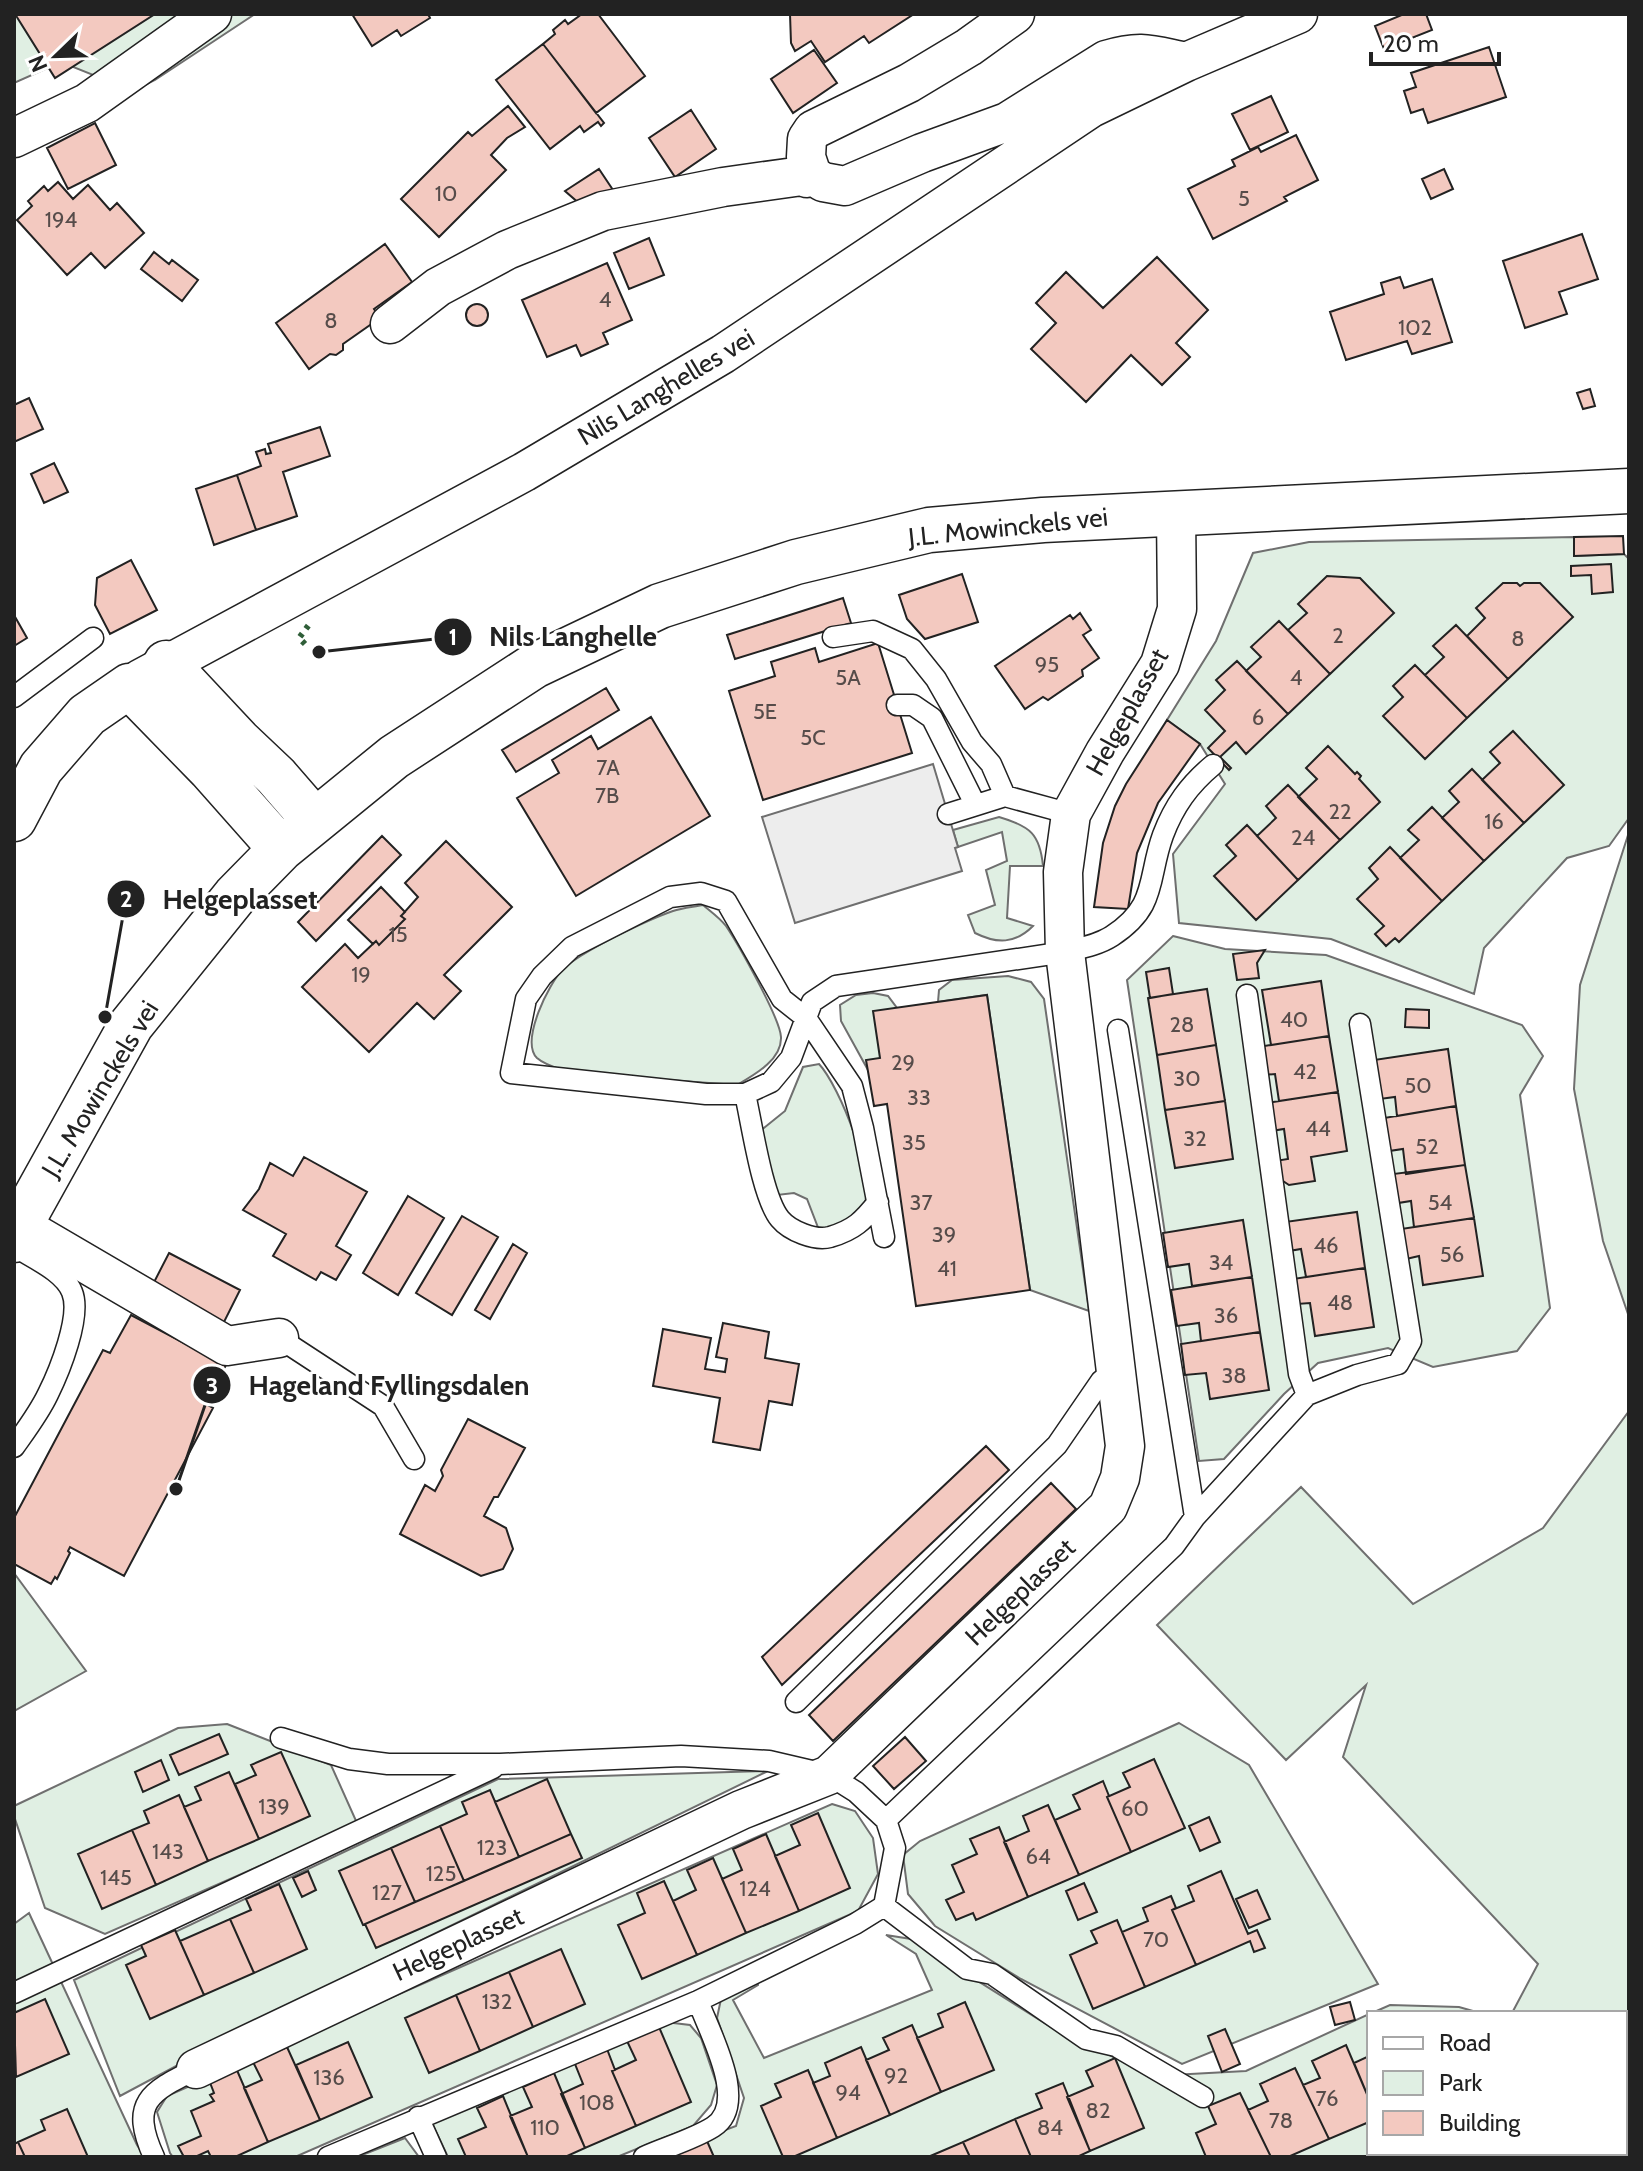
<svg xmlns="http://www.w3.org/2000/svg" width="1643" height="2171" viewBox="0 0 1643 2171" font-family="Cabin,sans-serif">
<rect width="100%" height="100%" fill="#fff"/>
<path fill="#e0efe3" stroke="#6f6f6f" stroke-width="2" d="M14 14H255L155 80 133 91 61 62 14 83Z
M1574 537 1575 556 1624 554 1629 559V818L1609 846 1567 858 1484 948 1474 994 1331 939 1179 923 1173 854 1225 784 1200 744 1167 720 1216 641 1253 553 1309 542Z
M999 817C1030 826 1040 834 1043 866H1010L1007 918 1033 926C1015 944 997 944 975 933L968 915 995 905 986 870 1007 861 1002 832 958 847 953 830Z
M1629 832V1317L1603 1241 1574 1089 1580 985Z
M703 905C710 911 720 918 726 926 738 944 780 1018 781 1037 782 1060 754 1075 737 1085L571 1073C561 1069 546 1066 537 1058 520 1041 549 983 563 969 582 951 647 920 673 911 682 908 693 907 703 905Z
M1173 936 1225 949 1326 955 1522 1025 1543 1056 1520 1095 1550 1308 1517 1351 1433 1367 1388 1348 1318 1363 1284 1394 1224 1459 1199 1461 1127 980Z
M1008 976 1031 982 1044 999 1089 1311 1030 1290 987 995 938 1002 939 990 952 980Z
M873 993 888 996 897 1008 880 1058 868 1070 841 1021 840 1005 856 995Z
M819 1064C839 1085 878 1181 863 1208 854 1224 835 1225 819 1230L807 1199 794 1193 777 1195 759 1132 785 1111 803 1067Z
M1629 1411V2157H1471L1469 2153H1625V2013H1512L1538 1964 1343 1757 1366 1685 1286 1760 1157 1625 1301 1487 1413 1604 1543 1528Z
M14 1573 86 1671 14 1711Z
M1179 1723 1249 1765 1378 1984 1182 2064 1021 1979 935 1926 908 1894 903 1855 920 1841Z
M227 1724 331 1765 357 1823 105 1934 45 1908 14 1816V1806L178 1728Z
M768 1771 313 1993 120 2096 74 1980 498 1779Z
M832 1804 855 1811 873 1838 878 1874 858 1911 295 2157H173L170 2153 157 2112 167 2096Z
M29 1913 137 2145 145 2157H14V1924Z
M886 1935 911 1939 1051 2027 1153 2076 1246 2071 1369 2014V2153H1389L1380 2157H653L736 2126 744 2098 717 2018 721 1999 757 1977 758 1985 733 2000 764 2058 932 1990 916 1954Z
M1390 2005 1459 2007 1480 2013H1372Z
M665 2022 690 2025 701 2038 717 2085 711 2105 693 2126 617 2157H448L430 2119Z
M405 2138 419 2157H357Z"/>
<path fill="#ededed" stroke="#6f6f6f" stroke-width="2" d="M933 764 958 847 955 848 962 871 795 923 762 817Z"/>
<path fill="#f3c9c0" stroke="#222" stroke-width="2" d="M15 14H155L55 78Z
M352 14H428L430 18 401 36 397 30 372 46Z
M582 14H598L645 76 596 113 543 44 555 34 553 30 565 20 568 24Z
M790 14H914L869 43 864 36 825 62 811 41 795 51 791 43Z
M1404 14H1426L1432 30 1384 49 1375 26Z
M543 44 604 123 601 126 598 122 584 132 580 126 550 149 496 80Z
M1489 47 1506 97 1428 123 1423 109 1411 113 1404 91 1416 87 1411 73Z
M814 50 837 83 793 113 771 79Z
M1271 96 1288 132 1250 150 1232 114Z
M508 106 525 127 507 138 491 155 506 170 439 237 401 199 468 132 472 136Z
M691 110 716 149 675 177 649 138Z
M95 123 116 165 68 189 47 148Z
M1296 135 1318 180 1284 197 1287 201 1213 239 1188 189 1235 166 1232 160 1258 147 1261 152Z
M599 169 615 193 588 211 565 191Z
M1444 169 1453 189 1431 199 1422 179Z
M58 182 73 199 88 185 110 210 117 203 144 233 105 268 91 253 67 275 17 220 32 206 28 201 44 186 48 191Z
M1582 234 1598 279 1559 292 1567 314 1525 328 1503 261Z
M649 238 664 275 629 289 614 253Z
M385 244 412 282 374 309 380 318 343 344V350L336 355 330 354 309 369 276 323Z
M154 252 169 264 172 260 198 280 182 301 141 269Z
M1157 257 1208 310 1176 343 1190 357 1162 385 1131 355 1086 402 1031 349 1056 323 1036 303 1066 272 1103 308Z
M607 263 632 320 603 333 608 344 581 356 576 345 547 357 522 300Z
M1400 277 1404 288 1432 279 1452 342 1412 354 1407 341 1346 360 1330 312 1384 294 1381 283Z
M466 315a11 11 0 1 1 22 0a11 11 0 1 1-22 0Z
M1590 389 1595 406 1583 409 1577 393Z
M29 398 43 429 14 442V405Z
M320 427 330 456 283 472 297 516 256 530 237 475 261 466 256 452 265 449 266 454 271 453 268 444Z
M54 463 68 492 44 503 31 474Z
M237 475 256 530 214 545 196 489Z
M1623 536 1624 554 1574 556V537Z
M131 560 157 610 110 634 95 605 97 578Z
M1611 564 1613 592 1592 594 1591 575 1571 576V566Z
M962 574 978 622 925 639 907 619 899 595Z
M1327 576 1360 578 1394 613 1330 674 1288 630 1307 613 1298 604Z
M1503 583H1517L1520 586 1524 583H1540L1573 617 1508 679 1467 636 1485 618 1476 608Z
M843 598 851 623 735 659 727 635Z
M1080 613 1091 630 1083 635 1099 658 1082 670 1083 676 1048 700 1043 697 1025 709 995 666 1070 615 1073 619Z
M14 615 27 638 14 646Z
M1279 621 1330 674 1288 714 1246 671 1261 657 1251 647Z
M1456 625 1508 679 1467 718 1425 675 1444 657 1433 646Z
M878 643 912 753 763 800 729 691 775 676 771 662 815 648 819 662Z
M1237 661 1288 714 1246 754 1236 742 1220 757 1231 768 1229 770 1208 748 1225 731 1205 710 1225 690 1216 680Z
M1415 665 1467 718 1425 759 1383 716 1403 697 1393 686Z
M606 688 619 710 516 772 502 750Z
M651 717 710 816 576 896 517 798 559 773 552 760 591 736 598 749Z
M1167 720 1200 744 1158 803 1137 853 1128 909 1094 907 1103 843 1115 806 1126 784Z
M1513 731 1564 785 1524 823 1482 780 1500 763 1490 752Z
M1328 746 1355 774 1357 772 1361 776 1359 779 1380 802 1340 840 1298 797 1317 779 1306 768Z
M1472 769 1524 823 1484 861 1442 818 1459 802 1449 791Z
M1288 785 1340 840 1298 880 1257 836 1276 818 1266 806Z
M1432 807 1484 861 1442 901 1400 858 1419 840 1408 830Z
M1247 825 1298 880 1256 920 1214 876 1236 856 1226 845Z
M382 836 401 855 316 941 298 922Z
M446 841 512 907 444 975 461 991 434 1019 417 1003 369 1052 302 987 345 944 358 958 376 941 379 945 405 919 401 916 418 897 405 883Z
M1390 847 1442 901 1399 942 1395 938 1386 946 1375 934 1384 926 1357 899 1378 879 1369 868Z
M381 887 405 912 401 916 405 919 379 945 376 941 373 944 348 920Z
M1265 950 1257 963 1259 978 1237 980 1233 954Z
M1169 968 1173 994 1150 998 1146 972Z
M1321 981 1329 1036 1271 1045 1262 990Z
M1207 989 1216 1045 1157 1055 1148 998Z
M987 995 1030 1290 916 1306 887 1104 874 1106 866 1060 880 1058 873 1011Z
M1406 1009 1429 1010V1028L1405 1027Z
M1329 1036 1338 1092 1279 1101 1275 1074 1263 1075 1258 1047Z
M1216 1045 1225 1101 1165 1110 1157 1055Z
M1448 1049 1456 1106 1397 1116 1395 1097 1380 1099 1374 1060Z
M1338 1092 1347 1151 1311 1157 1315 1181 1289 1185 1277 1177 1275 1161 1288 1159 1284 1129 1271 1131 1267 1103Z
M1225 1101 1233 1159 1175 1168 1165 1110Z
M1456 1106 1465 1165 1406 1174 1403 1149 1389 1151 1384 1118Z
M304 1157 367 1192 336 1246 351 1255 336 1280 321 1272 316 1280 273 1256 286 1234 243 1210 259 1189 270 1163 293 1176Z
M1465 1165 1474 1218 1414 1227 1411 1201 1398 1203 1393 1174Z
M408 1196 444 1218 398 1295 363 1273Z
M1357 1212 1365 1268 1306 1277 1301 1249 1289 1251 1285 1222Z
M462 1216 498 1237 452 1315 416 1293Z
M1474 1218 1483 1276 1423 1285 1419 1256 1406 1259 1401 1229Z
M1243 1220 1252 1277 1192 1286 1189 1264 1168 1267 1163 1233Z
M513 1244 527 1253 490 1319 475 1310Z
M169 1253 240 1290 220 1330 149 1292Z
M1365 1268 1374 1327 1315 1336 1310 1303 1297 1304 1293 1279Z
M1252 1277 1260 1332 1201 1341 1199 1323 1177 1326 1171 1290Z
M131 1315 226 1365 206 1404 213 1408 124 1576 70 1547 68 1551 70 1553 57 1579 55 1577 51 1584 14 1564V1518L103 1350 110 1353Z
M723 1323 769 1332 765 1358 799 1364 792 1405 769 1401 760 1450 713 1442 720 1398 653 1386 663 1329 711 1338 705 1369 725 1372 727 1359 716 1357Z
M1260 1332 1269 1390 1210 1399 1206 1373 1185 1375 1181 1344Z
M468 1419 525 1448 498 1497H494L484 1516 506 1528 513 1549 503 1569 481 1576 400 1534 425 1485 435 1491 443 1476 441 1470Z
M986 1446 1009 1470 782 1685 762 1657Z
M1051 1483 1076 1509 833 1741 809 1715Z
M219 1734 228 1754 179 1775 170 1755Z
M905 1737 926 1761 894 1789 873 1766Z
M281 1752 310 1816 259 1839 235 1784 256 1775 251 1765Z
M1154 1759 1185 1828 1131 1852 1107 1797 1130 1787 1123 1773Z
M161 1760 169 1780 143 1792 135 1772Z
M229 1772 259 1839 208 1861 184 1807 201 1800 195 1787Z
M547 1779 571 1834 519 1857 495 1802Z
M1103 1781 1109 1796 1107 1797 1131 1852 1079 1875 1055 1820 1080 1809 1073 1795Z
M490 1790 519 1857 464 1881 440 1826 467 1814 462 1802Z
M179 1795 208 1861 156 1885 132 1830 149 1823 144 1811Z
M1048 1805 1079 1875 1028 1897 1004 1842 1029 1831 1023 1816Z
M818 1813 850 1888 799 1911 775 1856 800 1845 791 1825Z
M1209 1817 1220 1842 1200 1851 1189 1826Z
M440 1826 464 1881 415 1902 391 1848Z
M999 1827 1028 1897 976 1920 973 1913 956 1920 946 1900 964 1892 952 1865 977 1854 970 1839Z
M132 1830 156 1885 102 1909 78 1854Z
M571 1834 582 1858 376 1948 365 1924Z
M766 1834 799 1911 746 1933 722 1879 742 1870 733 1849Z
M391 1848 415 1902 363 1925 339 1871Z
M713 1858 746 1933 697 1955 673 1901 696 1890 687 1870Z
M308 1871 316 1890 302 1897 293 1878Z
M1221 1871 1248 1934 1257 1930 1265 1948 1254 1952 1250 1941 1196 1965 1172 1910 1194 1901 1188 1886Z
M664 1881 697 1955 642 1979 618 1925 645 1913 637 1893Z
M1084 1883 1097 1912 1078 1920 1066 1891Z
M279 1884 307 1949 254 1973 230 1919 251 1910 246 1899Z
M1257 1890 1270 1919 1249 1928 1236 1899Z
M1171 1896 1176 1908 1172 1910 1196 1965 1145 1987 1122 1932 1148 1921 1143 1908Z
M230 1919 254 1973 204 1995 180 1941Z
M1117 1920 1145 1987 1093 2009 1070 1955 1097 1943 1091 1931Z
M175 1930 204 1995 150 2019 126 1965 146 1956 141 1945Z
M561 1949 585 2004 533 2027 509 1972Z
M509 1972 533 2027 480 2051 456 1995Z
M456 1995 480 2051 429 2073 405 2018Z
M45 1999 69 2054 16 2077 14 2013Z
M965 2002 994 2070 941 2092 917 2038 943 2027 938 2014Z
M1350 2002 1355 2020 1335 2025 1330 2007Z
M912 2025 941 2092 890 2115 866 2060 889 2050 883 2038Z
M659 2027 691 2102 636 2126 612 2071 636 2060 627 2041Z
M1225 2029 1240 2064 1222 2072 1208 2036Z
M348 2042 372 2097 320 2120 296 2065Z
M1346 2045 1369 2099V2122L1329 2139 1303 2085 1320 2078 1312 2061Z
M287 2047 320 2120 268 2142 244 2088 262 2080 253 2062Z
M861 2047 890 2115 837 2138 813 2083 830 2076 825 2063Z
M607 2049 615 2070 612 2071 636 2126 585 2148 561 2094 583 2084 575 2064Z
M1369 2056V2099L1354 2063Z
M1115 2058 1144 2128 1090 2151 1067 2097 1093 2086 1086 2071Z
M236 2068 268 2142 235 2157H211L208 2151 195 2157H184L178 2146 201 2136 191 2111 214 2101 210 2095 214 2093 209 2080Z
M1295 2068 1329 2139 1288 2157H1271L1248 2110 1268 2101 1260 2084Z
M808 2070 837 2138 793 2157H783L761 2106 781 2097 775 2084Z
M554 2073 585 2148 565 2157H528L510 2116 532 2107 523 2087Z
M1063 2083 1090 2151 1077 2157H1031L1015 2119 1042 2108 1036 2094Z
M1240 2093 1271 2157H1206L1196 2133 1216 2124 1208 2106Z
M503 2096 528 2157H466L458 2139 486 2127 477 2108Z
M67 2109 88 2157H25L18 2142 45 2130 41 2120Z
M1015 2119 1031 2157H970L963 2142Z
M707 2141 714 2157H679L678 2154Z
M18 2142 25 2157H14V2144Z
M963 2142 970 2157H928Z"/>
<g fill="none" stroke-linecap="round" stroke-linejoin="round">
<defs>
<path id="lane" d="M833 637 873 631 912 649 936 679 972 742 991 764 1005 796
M14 697 93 638
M897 705H913L932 718 975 804
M948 814 1005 796 1071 814
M1247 995 1299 1374 1307 1395
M1118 1030 1195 1517
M745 1094C752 1124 762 1197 780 1219 790 1231 815 1241 830 1237 854 1230 863 1221 878 1202
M884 1237 863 1128 852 1086 806 1018 782 999 726 901 701 893 670 897 572 947 542 976 526 999 511 1073 706 1094H745L771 1082 791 1058 812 1002 836 986 1065 952C1081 948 1098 945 1112 936 1158 906 1147 879 1163 835 1174 806 1189 785 1213 765
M14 1246C32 1258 64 1271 72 1292 82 1316 59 1372 48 1394 39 1413 26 1430 14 1447
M279 1338 383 1406 414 1459
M796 1702 1057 1445 1101 1381 1117 1368
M281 1738 349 1759 388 1764H500L681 1756 769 1761 829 1775 856 1792 886 1820 895 1848 884 1906 855 1924 698 2001 328 2157
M886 1820 1174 1546 1195 1517 1307 1395 1357 1375 1398 1364 1411 1341 1360 1024
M884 1906 967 1969 992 1974 1086 2039 1116 2046 1203 2097
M14 1993 493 1768
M418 2117 436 2157
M154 2157C129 2102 150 2092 196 2069
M644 2157C666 2147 692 2140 713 2127 750 2104 709 2032 698 2001"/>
<path id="street" d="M1015 14 969 47 909 83 813 130 807 139 806 157 812 175 823 182 845 186 922 153 1007 122 1106 60C1142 49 1152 55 1186 62
M14 138 87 103 212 14
M390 324 438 287 507 250 603 211 723 187 802 176 807 178 812 175
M140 679 524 472 723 354 1091 108 1186 62 1298 14
M20 1225 227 1346 279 1338
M196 2069 741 1810 829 1775 1108 1507 1120 1478 1125 1446 1065 952 1063 872 1071 814 1105 752 1160 664 1177 609 1176 512"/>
<path id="secondary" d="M166 663 239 741 276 776 315 821
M14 819 41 768 87 715 129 686 210 769 281 849
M14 1240 20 1225 131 1025 235 896 281 849 394 757 534 666 660 606 796 562 929 530 1043 520 1629 491"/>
</defs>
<use href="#lane" stroke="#222" stroke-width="23"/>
<use href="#street" stroke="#222" stroke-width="41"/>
<use href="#secondary" stroke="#222" stroke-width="47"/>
<use href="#lane" stroke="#fff" stroke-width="20"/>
<use href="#street" stroke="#fff" stroke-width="38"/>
<use href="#secondary" stroke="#fff" stroke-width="44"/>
<path stroke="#2f5e38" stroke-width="6" stroke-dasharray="4 6" stroke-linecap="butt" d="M305 644 299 638 311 622"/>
</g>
<g text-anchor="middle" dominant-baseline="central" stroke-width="6" stroke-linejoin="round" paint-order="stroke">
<g font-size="22" fill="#564c4a">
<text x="446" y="193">10</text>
<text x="1244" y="198">5</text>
<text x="61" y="219">194</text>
<text x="605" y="299">4</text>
<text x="331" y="320">8</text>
<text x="1415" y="327">102</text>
<text x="1338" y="635">2</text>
<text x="1518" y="638">8</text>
<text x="1047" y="664">95</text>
<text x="848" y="677">5A</text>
<text x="1296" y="677">4</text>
<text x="765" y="711">5E</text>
<text x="1258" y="717">6</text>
<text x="813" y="737">5C</text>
<text x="608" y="767">7A</text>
<text x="607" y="795">7B</text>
<text x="1340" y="811">22</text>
<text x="1494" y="821">16</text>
<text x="1303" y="837">24</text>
<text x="398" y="934">15</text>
<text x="361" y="974">19</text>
<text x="1294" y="1019">40</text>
<text x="1182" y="1024">28</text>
<text x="903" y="1062">29</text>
<text x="1305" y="1071">42</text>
<text x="1187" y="1078">30</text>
<text x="1418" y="1085">50</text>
<text x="919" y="1097">33</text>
<text x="1318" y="1128">44</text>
<text x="1195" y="1138">32</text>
<text x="914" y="1142">35</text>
<text x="1427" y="1146">52</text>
<text x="921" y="1202">37</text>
<text x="1440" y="1202">54</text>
<text x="944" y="1234">39</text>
<text x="1326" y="1245">46</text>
<text x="1452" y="1254">56</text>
<text x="1221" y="1262">34</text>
<text x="947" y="1268">41</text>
<text x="1340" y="1302">48</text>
<text x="1226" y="1315">36</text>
<text x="1234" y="1375">38</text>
<text x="274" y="1806">139</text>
<text x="1135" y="1808">60</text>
<text x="492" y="1847">123</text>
<text x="168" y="1851">143</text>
<text x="1038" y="1856">64</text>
<text x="441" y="1873">125</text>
<text x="116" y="1877">145</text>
<text x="755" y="1888">124</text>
<text x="387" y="1892">127</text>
<text x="1156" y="1939">70</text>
<text x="497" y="2001">132</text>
<text x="896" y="2075">92</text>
<text x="329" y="2077">136</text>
<text x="848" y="2092">94</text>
<text x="1327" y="2098">76</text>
<text x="597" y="2102">108</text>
<text x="1098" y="2110">82</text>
<text x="1281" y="2120">78</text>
<text x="545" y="2127">110</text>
<text x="1050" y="2127">84</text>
</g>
<g font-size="26" fill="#222" stroke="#fff">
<text transform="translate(666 387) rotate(-31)">Nils Langhelles vei</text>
<text transform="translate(1008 527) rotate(-6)">J.L. Mowinckels vei</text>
<text transform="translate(1127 712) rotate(-61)">Helgeplasset</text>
<text transform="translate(100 1089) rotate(-59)">J.L. Mowinckels vei</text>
<text transform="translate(1020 1592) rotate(-44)">Helgeplasset</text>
<text transform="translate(458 1944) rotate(-25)">Helgeplasset</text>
</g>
</g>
<path fill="none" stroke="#222" stroke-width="3" d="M319 652L453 637M105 1017L126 899M176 1489L212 1385"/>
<g fill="#222" stroke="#fff" stroke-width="3">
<circle cx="319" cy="652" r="8"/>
<circle cx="105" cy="1017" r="8"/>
<circle cx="176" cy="1489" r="8"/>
<circle cx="453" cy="637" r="20"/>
<circle cx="126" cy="899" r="20"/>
<circle cx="212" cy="1385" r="20"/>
</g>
<g font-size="24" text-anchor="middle" font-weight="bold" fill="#fff">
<text x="453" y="645">1</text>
<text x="126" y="907">2</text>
<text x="212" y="1394">3</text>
</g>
<g font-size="28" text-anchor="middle" font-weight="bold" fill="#222" stroke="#fff" stroke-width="6" stroke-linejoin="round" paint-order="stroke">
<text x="573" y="646">Nils Langhelle</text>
<text x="240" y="909">Helgeplasset</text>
<text x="389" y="1395">Hageland Fyllingsdalen</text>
</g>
<rect width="1643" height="2171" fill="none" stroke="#222222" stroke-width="32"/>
<rect x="1367" y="2011" width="260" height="144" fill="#ffffff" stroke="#a7a7a7" stroke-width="2"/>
<rect x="1383" y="2037" width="40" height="12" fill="#ffffff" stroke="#a7a7a7" stroke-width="2"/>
<text x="1439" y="2051" font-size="24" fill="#222222">Road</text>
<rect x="1383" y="2071" width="40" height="24" fill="#e0efe3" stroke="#a7a7a7" stroke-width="2"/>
<text x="1439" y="2091" font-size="24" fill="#222222">Park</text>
<rect x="1383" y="2111" width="40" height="24" fill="#f3c9c0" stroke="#a7a7a7" stroke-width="2"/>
<text x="1439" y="2131" font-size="24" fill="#222222">Building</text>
<g transform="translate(56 56) rotate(247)" stroke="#ffffff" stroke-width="6" paint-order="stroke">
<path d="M0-6L14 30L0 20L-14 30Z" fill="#222222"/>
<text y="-12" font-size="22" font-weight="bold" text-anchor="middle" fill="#222222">N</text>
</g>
<path d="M1371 52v12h128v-12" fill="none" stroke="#222222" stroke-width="4"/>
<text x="1383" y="52" font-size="24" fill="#222222" stroke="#ffffff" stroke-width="6" paint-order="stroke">20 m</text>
</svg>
